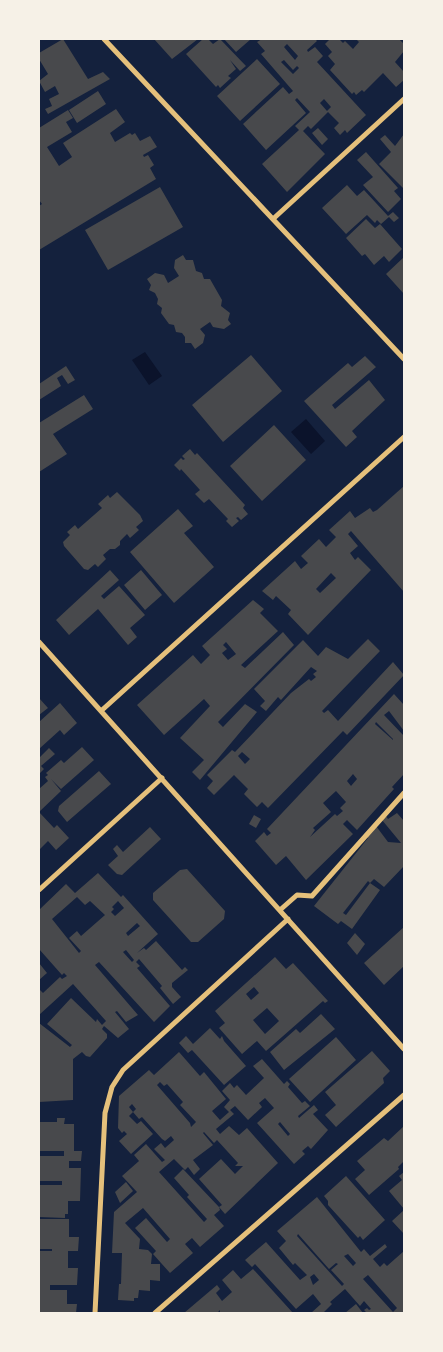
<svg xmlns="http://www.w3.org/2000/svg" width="443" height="1352" viewBox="0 0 443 1352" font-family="Rubik,sans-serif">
<rect width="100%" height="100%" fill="#14213d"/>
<path fill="#0b132b" d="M145 352 162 376 149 385 132 360Z
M306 419 325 441 311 454 291 432Z"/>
<path fill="#48494c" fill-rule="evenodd" d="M63 39 88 79 103 72 110 79 48 114 45 109 52 106 49 99 59 94 55 86 45 92 39 81 48 74 39 59V53Z
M154 39H198L172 59Z
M203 39H208L213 44 220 39 246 66 240 71 230 60 236 69 228 76 231 78 220 88 218 85 216 87 186 54Z
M224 39H251L236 52Z
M262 39H315L317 41 307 50 308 52 315 47 323 56 317 62 366 115 347 133 345 130 340 135 334 128 339 123 328 112 311 129 308 126 303 131 325 154 287 192 262 164 299 130 295 126 310 112 297 98 295 100 306 113 266 150 243 124 283 87 289 94 293 91 261 54 265 51 257 42ZM287 44 298 56 295 60 284 47ZM284 60 293 70 297 66 299 68 293 74 281 62ZM324 99 331 107 327 111 320 103Z
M328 39H339L343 43 345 41 353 49 359 42 356 39H399L404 44V51L395 62 404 72V80L396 87 383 73 364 92 362 90 356 95 354 92 352 94 330 70 335 64 328 56 332 52 325 44 329 40Z
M257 59 280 84 240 121 217 96Z
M98 91 106 104 77 123 69 110Z
M116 109 125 122 110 133 115 142 130 133 132 135 135 133 140 141 150 136 157 147 143 155 144 157 148 155 154 165 150 168 156 179 39 250V206L42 204 39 200V128L68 110 73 118 66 122 72 132 47 147 59 166 72 157 63 143Z
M318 128 328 139 322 145 312 133Z
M404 134V189L379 164 391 152 380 139 385 135 395 146Z
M366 152 398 188 394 191 401 199 388 212 363 185 373 177 357 160Z
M347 185 357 196 364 190 388 216 393 212 399 218 394 222 389 217 381 224 377 220 375 223 367 215 346 234 322 208Z
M160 187 183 227 108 270 85 230Z
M366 219 375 228 380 224 402 249 389 262 384 256 374 265 365 254 362 256 346 238Z
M183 255 186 260H193L196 271 202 273 204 279H210L222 300 221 306 230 313 228 320 231 324 224 329 213 327 210 322 200 329 205 335 203 343 195 349 191 343H185V337L182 333 176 332 174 325 169 324 161 313 162 308 157 304 158 299 155 293 149 290 151 285 147 279 155 273 164 275 168 283 179 276 174 268 175 260Z
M404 257V294L386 274Z
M251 355 282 391 223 442 192 405Z
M365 356 376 367 332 405 335 409 369 380 385 400 352 431 357 437 346 447 304 401 348 363 352 367Z
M66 366 75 380 68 384 62 375 57 378 61 386 39 400V384Z
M84 395 93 409 53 434 67 454 39 472V423Z
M274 425 306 460 262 501 230 466Z
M190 449 195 455 197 453 245 505 243 508 248 514 241 520 238 517 236 518 239 521 232 527 226 521 228 519 209 499 204 503 195 494 200 490 181 469 180 471 174 465 181 458 183 460 185 459 182 456Z
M404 486V592L351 531 348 534 358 546 350 553 355 560 358 557 371 570 308 635 288 614 291 610 276 596 273 600 262 591 295 561 301 569 308 563 301 556 319 539 326 547 336 537 329 530 350 511 355 518 370 508 373 512 377 510ZM331 573 336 578 320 593 316 589Z
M117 492 140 515 143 521 136 527 139 530 130 538 127 534 120 541V545L115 549H110L103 555 106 559 98 567 95 564 88 570 84 569 64 546 63 542 70 535 67 532 75 525 78 529 102 508 98 504 108 495 110 498Z
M178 509 193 526 184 533 214 567 174 603 130 552Z
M110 570 119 580 101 596 104 599 119 586 145 615 130 628 137 637 128 645 98 609 69 635 56 620Z
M141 570 162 595 145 610 124 585Z
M253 600 264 609 260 613 278 631 241 665 245 668 283 632 294 645 218 722 223 727 245 704 257 712 200 780 192 772 204 760 180 738 210 706 204 699 164 735 137 705 193 655 201 664 210 655 202 646ZM226 642 236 654 228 660 222 653 227 649 223 645Z
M368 639 380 651 322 711 324 713 328 710 338 721 393 662 404 675 347 735 343 731 268 808 262 802 257 807 244 794 248 789 234 775 214 795 207 788 213 781 207 775 232 750 235 752 291 693 309 679 311 681 316 677 313 674 317 671 311 667 281 700 278 697 266 711 260 706 265 701 254 689 303 640 318 656 326 647 348 659ZM242 752 250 759 245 764 238 756Z
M394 694 404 705V731L389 711 384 715 404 736V774L392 787 394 789 357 830 347 820 343 824 353 834 306 880 286 856 276 865 255 841 264 832 267 836 271 833 267 829ZM376 722 393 739V740L375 724ZM353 774 357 779 351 786 347 781ZM336 791 346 802 340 808 343 811 337 816 335 814 310 837 315 830 313 828 331 812 323 803Z
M39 698 48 708 39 715Z
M60 703 77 723 64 735 60 730 39 749V722Z
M82 747 94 760 61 789 51 779 61 791 39 812 54 828 57 825 69 838 56 850 48 841 39 850V789L48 781 45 777 48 775 46 773 61 760 64 763Z
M49 748 55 754 41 766 44 769 39 774V758Z
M99 771 111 784 67 822 58 811 59 806Z
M397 813 404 821V866L384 887 374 879 370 883 368 881 343 913 346 915 370 883 380 890 352 929 341 921 338 924 314 906 368 838 366 836 376 826 388 842 401 843 382 820 386 816 388 819Z
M254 815 261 819 256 828 249 824Z
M150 827 161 839 122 875 117 874 108 865 118 856 113 849 117 845 123 852Z
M187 869 225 911 224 919 198 942H191L153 900V893L180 870Z
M98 873 121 897 123 895 158 934 137 953 144 948 146 950 156 941 182 970 185 967 188 970 172 983V987L181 997 173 1004 160 988 162 986 139 959 136 962 140 966 137 968 170 1006 154 1022 99 962 95 965 138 1015 126 1022 117 1011 115 1012 129 1029 118 1038 104 1026 102 1029 107 1034V1038L90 1057 86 1056 82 1052 73 1059V1100L39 1102V1023L70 1047 72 1045 47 1024 71 998 96 1022 97 1019 102 1025 106 1021 73 984 39 1015V989L43 993 60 977 62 979 67 976 64 973 62 975 39 949V910L66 884 75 893ZM77 897 85 905 90 901 105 915 81 936 77 931 69 938 81 951 79 953 52 919ZM118 901 124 908 115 916 111 912 114 909 112 907ZM137 923 140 926 128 936 126 933ZM126 950 134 960 132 962 123 952Z
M404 927V966L384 985 364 963Z
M355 933 365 944 357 955 347 943Z
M275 957 286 969 293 963 328 1001 325 1003 323 1001 266 1051 257 1041 242 1054 219 1028 225 1023 215 1011ZM254 987 259 993 251 1000 246 994ZM267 1008 279 1021 265 1034 253 1020Z
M39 963 47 973 39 980Z
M321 1014 335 1029 284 1070 270 1052 296 1029 300 1033Z
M210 1028 220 1039 222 1036 224 1041 246 1066 224 1085 192 1050 188 1053 179 1043 186 1036 193 1044Z
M336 1037 356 1060 310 1102 289 1079Z
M372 1051 390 1071 383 1078 384 1083 336 1127 325 1115 336 1105 325 1092Z
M179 1052 200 1076 204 1072 226 1099 212 1111 220 1120 229 1112 224 1107 230 1100 222 1091 230 1083 234 1088 237 1085 246 1095 264 1078 253 1066 262 1059 284 1084 287 1081 290 1084 288 1087 302 1103 305 1101 310 1106 298 1116 299 1118 314 1105 318 1110 313 1114 328 1130 311 1149 308 1146 302 1151 305 1154 294 1164 257 1123 274 1108 265 1098 259 1103 262 1107 248 1120 235 1106 230 1110 234 1114 216 1129 220 1134 229 1126 239 1135 247 1128 278 1163 225 1214 219 1207 222 1205 199 1179 221 1159 235 1174 243 1166H235L238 1163 217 1140 214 1143 204 1132 203 1133 213 1145 193 1160 200 1169 194 1175 188 1167 185 1170 174 1159 159 1172 204 1222 207 1219 187 1197 189 1195 174 1178 183 1169 219 1207 220 1210 214 1215 224 1226 200 1247 192 1238 185 1244 193 1253 170 1273 153 1254 156 1251 135 1228 146 1218 167 1242 170 1239 143 1208 125 1223 140 1239 139 1249 148 1250 152 1254 151 1264H160V1281L150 1280V1291L139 1290 138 1298H134V1301L118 1300 119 1284H121L122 1253H112L114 1212 137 1192 122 1176 139 1161 134 1155 146 1144 162 1162 165 1160 154 1149 161 1143 165 1148 174 1140 171 1136 165 1141 162 1139 142 1117 139 1119 133 1112 136 1109 132 1104 129 1107 133 1112 129 1116 137 1124 141 1121 153 1134 131 1154 119 1141 127 1134 124 1131 122 1133 118 1128 119 1096 149 1070 154 1075ZM160 1082 164 1086 167 1084 183 1102 180 1105 196 1122 191 1127 190 1123 157 1085ZM280 1122 290 1134 288 1136 278 1124Z
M57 1118H65L64 1124H74V1151H82L81 1161H69V1168H81L80 1201H68V1214H65V1218L39 1217V1185H62V1181H39V1156H64V1151H39V1122H57Z
M404 1126V1161L398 1167 399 1169 369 1195 355 1179 365 1170 357 1161 384 1138 388 1141Z
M404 1172V1209L389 1191 402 1180 399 1176Z
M346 1176 385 1220 363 1240 360 1236 358 1238 328 1205V1201L324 1196Z
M126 1182 133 1191 120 1203 115 1192Z
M317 1197 361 1252 364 1249 370 1256 385 1244 387 1247 373 1259 380 1267 384 1263 387 1266 404 1251V1313H367L364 1310 367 1308 369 1310 371 1309 364 1301 360 1306 345 1289 330 1302 332 1304 323 1313H311L321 1304 313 1294 296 1309 255 1264 252 1267 245 1260 266 1242 300 1280 307 1275 295 1263 293 1265 279 1248 286 1241 277 1231ZM298 1234 329 1269 336 1263 338 1264 331 1270 344 1284 342 1286 297 1236ZM348 1254 356 1263 353 1266 344 1256ZM314 1274 319 1280 313 1285 310 1277ZM368 1275 397 1308 393 1312 363 1279Z
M404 1210V1234L392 1221Z
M39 1219H69V1237H79L78 1251H68V1268H78L77 1285H50V1290H67V1304H77L76 1313H39V1251H52V1249H39Z
M253 1269 293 1313H220V1310L217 1313H184L217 1285 220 1289 216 1293 222 1301 232 1292 222 1280 233 1270 241 1279Z
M356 1304 363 1313H345Z"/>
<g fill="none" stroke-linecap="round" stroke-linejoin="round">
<path stroke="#e5c07b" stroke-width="5" d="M104 39 404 359
M273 219 404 99
M39 642 404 1049
M101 711 404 437
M39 890 162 778
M280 910 297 895 312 896 404 793
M95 1313 105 1113 112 1087 123 1070 288 919
M155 1313 404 1095"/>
</g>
<rect width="443" height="1352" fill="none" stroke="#f6f1e7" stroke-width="80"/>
</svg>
